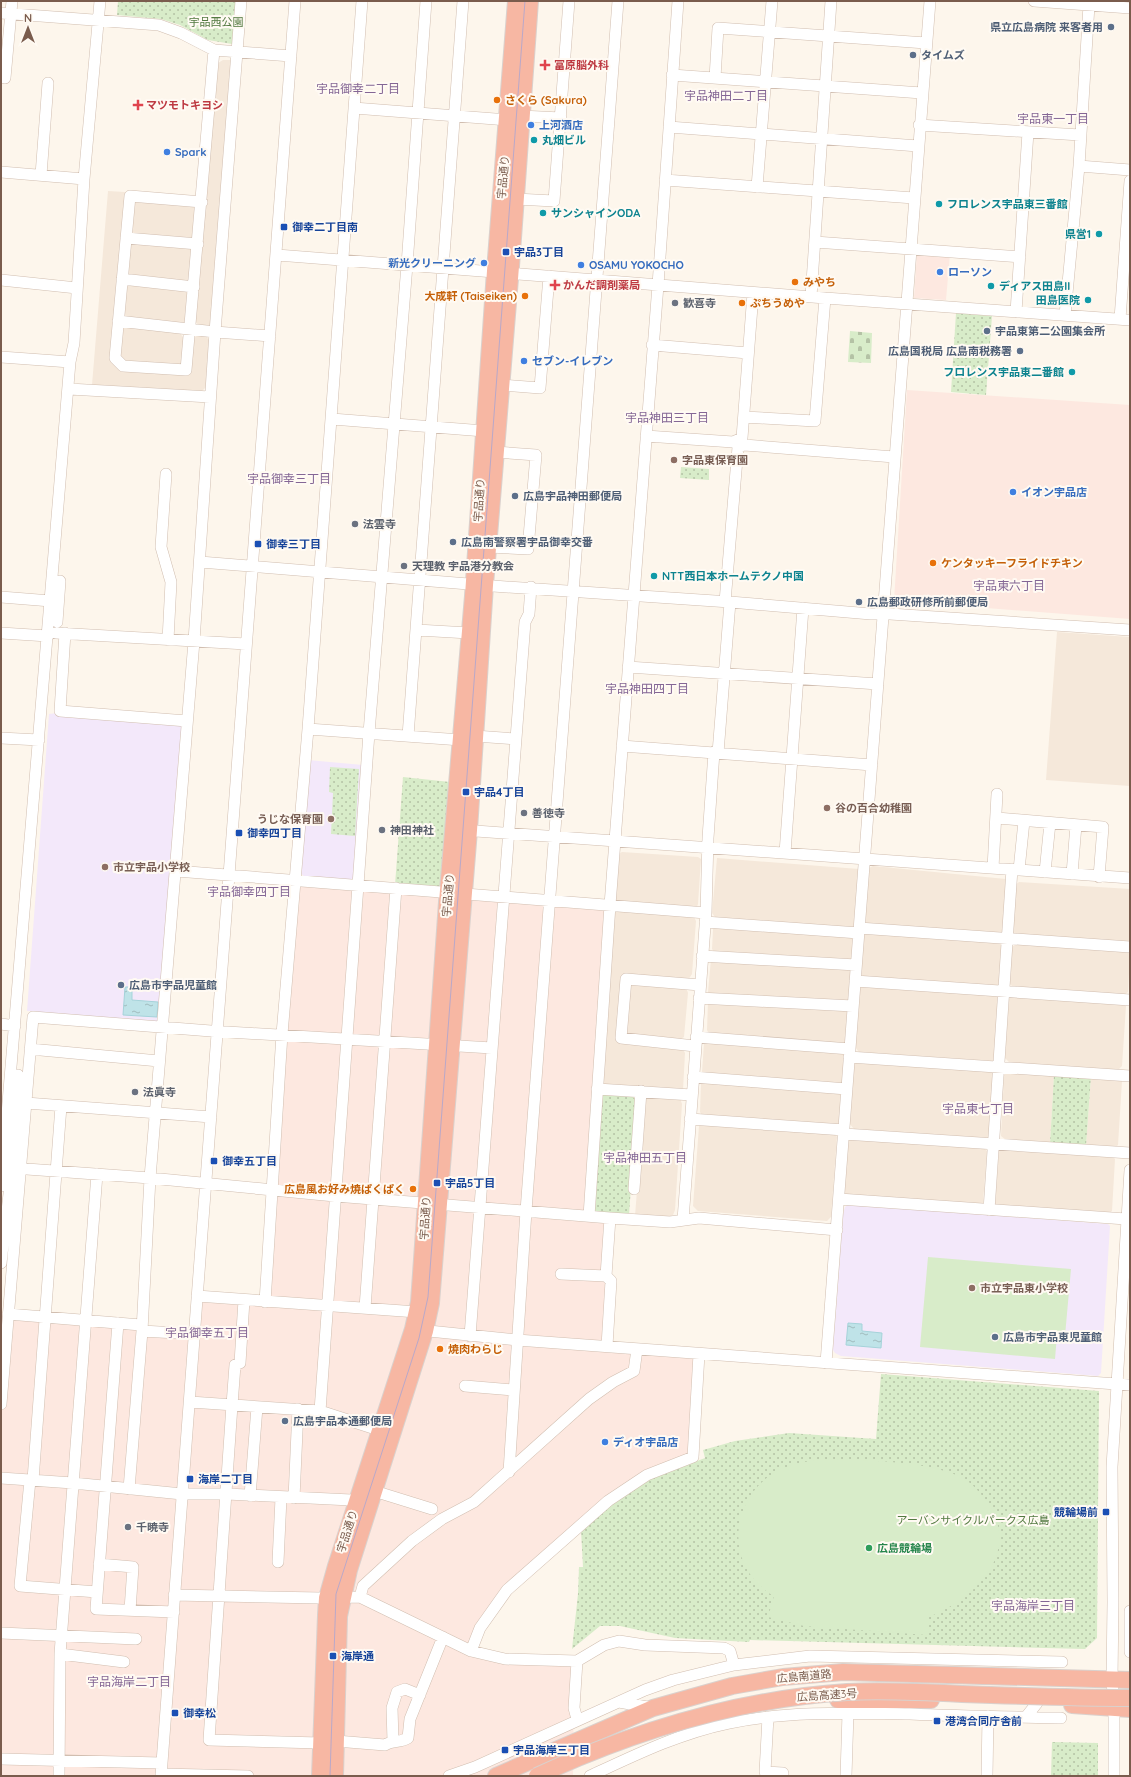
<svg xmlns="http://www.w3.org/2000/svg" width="1131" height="1777" viewBox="0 0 1131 1777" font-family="Quicksand,'Noto Sans JP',sans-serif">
<defs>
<pattern id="green-dots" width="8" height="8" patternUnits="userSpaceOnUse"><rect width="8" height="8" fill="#d8ecc9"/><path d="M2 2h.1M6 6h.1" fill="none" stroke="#b4c2a5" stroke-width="1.8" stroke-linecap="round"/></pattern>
<pattern id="cemetery-stones" width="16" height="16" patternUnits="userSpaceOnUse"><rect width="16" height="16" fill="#d8ecc9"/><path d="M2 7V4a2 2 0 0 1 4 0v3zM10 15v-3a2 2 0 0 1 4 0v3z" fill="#b4c2a5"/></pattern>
<pattern id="water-ripples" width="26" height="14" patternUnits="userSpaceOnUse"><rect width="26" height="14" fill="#bfe3e8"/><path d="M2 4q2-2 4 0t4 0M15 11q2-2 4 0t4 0" fill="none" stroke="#a0bbbe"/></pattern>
</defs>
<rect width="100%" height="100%" fill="#fdf6ec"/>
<path fill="#f5e8da" d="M223 60H230L234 64 215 322 207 327H200L195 321 218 63Z
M108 191 125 192 112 360 124 370 191 374 193 339 196 336H206L210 342 207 386 202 391 92 385Z
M138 199 194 205 199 210 197 234 191 239 135 234 129 229 131 204Z
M134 242 190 247 194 254 192 277 186 282 132 277 126 271 128 248Z
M131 284 184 289 190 295 187 321 181 325 127 319 122 313 124 289Z
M127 325 180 333 185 340 184 361 178 366 124 363 119 357 121 330Z
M1057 632 1130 637V786L1046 780Z
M622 852 698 857 701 859 698 904 696 909 617 904 615 900 618 854Z
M717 858 859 869 855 925 853 928 715 917 712 913Z
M873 866 1006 879 1010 884 1002 933 867 924 865 921 869 868Z
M1019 882 1130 889V941L1128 943 1017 935 1012 931 1015 885Z
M615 911 694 917 696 921 692 974 688 980 621 975 616 1042 683 1049 685 1053 683 1090 603 1086Z
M716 926 851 937 853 939 852 960 715 953 712 949 713 929Z
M863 933 1002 942V982L998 986 864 977 860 973Z
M1017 943 1126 950 1130 954 1128 992 1124 995 1014 988 1009 983 1012 947Z
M711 959 849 968 851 972 849 1001 710 995 708 992Z
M632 983 686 987 688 993 684 1037 679 1040 629 1037 625 1031 628 985Z
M862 984 996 994 1000 1000 997 1058 993 1061 859 1052 854 1046 859 987Z
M1013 994 1123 1003 1126 1006 1122 1066 1118 1070 1010 1063 1005 1058 1009 999Z
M708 1002 845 1009 849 1011 847 1042 843 1044 709 1034 707 1030Z
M707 1041 843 1052 845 1056 843 1084 704 1075 702 1072 704 1043Z
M857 1058 990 1068 993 1073 990 1135 986 1138 854 1129 849 1123 854 1063Z
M1009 1071 1054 1074 1050 1144 1006 1140 1001 1136 1004 1075Z
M1091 1076 1119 1078 1122 1081 1118 1145 1115 1148 1086 1146Z
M701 1083 840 1091 843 1094 841 1122 837 1125 702 1115 700 1112Z
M646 1096 680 1098 682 1104 675 1210 673 1215 666 1218 635 1216 644 1099Z
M703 1123 834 1133 837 1137 831 1217 827 1221 698 1211 693 1206 699 1126Z
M851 1137 983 1147 987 1151 983 1203 979 1205 847 1197 844 1192 847 1140Z
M1002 1148 1112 1155 1115 1159 1112 1211 1107 1215 999 1208 995 1204 999 1151Z"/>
<path fill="#fde8e0" d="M917 252 950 254 946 300 914 298Z
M907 390 1130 405V619L961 606 937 608 899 606 894 601Z
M299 885 608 908 590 1216 609 1219 606 1346 700 1353 693 1458 648 1475 507 1594 471 1650 574 1661 573 1776H1V1316L195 1335 198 1296 265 1300Z"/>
<path fill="#f3e8fa" d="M58 713 183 723 162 1022 27 1011 49 714Z
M308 760 363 765 355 876 351 880 304 876 300 873Z
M849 1204 1108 1224 1110 1226 1101 1373 1098 1376 841 1356 835 1353 833 1350 843 1215 845 1207Z"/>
<path fill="url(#green-dots)" d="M118 1H238L235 41 232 44 208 40 180 25 161 19 117 15Z
M956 313 992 316 986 395 951 392Z
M681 467 709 469V480L680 478Z
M330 767 359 769 355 836 331 834 333 793 329 792Z
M403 777 450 782 443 884 439 887 395 885Z
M1054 1074 1091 1076 1086 1146 1050 1144Z
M604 1093 631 1095 637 1101 629 1215 596 1213 592 1208 600 1096Z
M881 1374 1099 1391 1097 1638 1085 1649 750 1640 749 1642 675 1638 620 1626H600L572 1649 578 1594 579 1567H583L581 1530 639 1483 705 1458 703 1450 735 1441 789 1433 876 1439Z
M1052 1742 1098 1743V1776H1051Z"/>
<path fill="url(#cemetery-stones)" d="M850 331 872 333 871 363 848 362Z"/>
<path fill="#d8ecc9" d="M928 1257 1071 1269 1065 1336 1057 1335 1055 1359 920 1347Z
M827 1459C864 1460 928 1461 961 1477 972 1483 982 1494 989 1505 1021 1555 973 1600 928 1617L927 1635 804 1626 768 1617 774 1596C724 1568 728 1499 777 1471 793 1463 809 1461 827 1459Z"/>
<path fill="url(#water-ripples)" stroke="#a5d3da" d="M125 987H132V1000L158 1002 157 1017 123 1015Z
M848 1323 862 1324V1331L882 1333 881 1348 846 1345Z"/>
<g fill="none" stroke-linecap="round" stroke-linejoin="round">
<defs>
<path id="minor" d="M1034 1 1130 8
M1 13 159 25 181 33 214 50 291 56
M672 75 922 93
M1 77 5 78 12 1
M715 78 718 28 926 43
M354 108 508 120
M521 116 561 118
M919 125 1080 135
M669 127 918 146
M1079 166 1130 170
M1 172 84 179
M41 175 48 83
M665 180 914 198
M757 187 772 1
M516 199 554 201 569 1
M202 202 130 196 115 358 123 366 186 370 214 50
M126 238 198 244
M815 242 1020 257
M277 255 825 298 1130 320
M122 279 194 287
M1 280 77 288
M811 297 831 1
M1016 312 1028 132
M1065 315 1079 166 1089 5
M1120 319 1130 181
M118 321 215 332 270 336
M652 345 748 353
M1 357 70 362
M502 385 540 388 549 276
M69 389 210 397
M744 417 815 421 825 298
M332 419 484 431
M646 436 733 442 742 438 753 293
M166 474 161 547 171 582 168 640
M488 547 528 549 536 455 496 452
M200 562 493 586 730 602 871 614H890L1130 630
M1 597 51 601
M725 602 738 447 744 445 894 457
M57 622 60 581
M417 630 469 633
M1 633 48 636
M56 633 246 644
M65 633 60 711 187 721
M628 667 878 684
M308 729 461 740
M408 736 463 1
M475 736 516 739
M1 738 39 740
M622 746 872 765
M718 753 730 602
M997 818 1103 827 1099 877
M462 830 1130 878
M785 853 803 608
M993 868 997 794
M1019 870 1024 821
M176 871 706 913
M1045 872 1050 823
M1072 874 1076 825
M705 922 859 933
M859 928 1130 947
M702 956 856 965
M855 981 1130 1000
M699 998 853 1006
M1 1024 15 1026
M696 1037 850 1049
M695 1046 621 1038 626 979 700 985
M30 1049 159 1061
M849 1057 1130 1076
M693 1077 847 1089
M597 1089 692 1095
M26 1103 211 1117
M690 1119 844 1130
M844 1134 1130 1153
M13 1168 150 1178 335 1196 610 1218 670 1222 699 1218 837 1230
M1 1186 70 362 74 343 84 179 100 1
M634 1189 641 1091
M839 1199 1126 1219
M989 1210 1012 869
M589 1216 610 905 658 285 678 1
M683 1220 706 913 708 838 714 752
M1 1263 12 1168 18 1075
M561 1274 606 1276
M197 1296 417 1312
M244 1300 240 1363 235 1365 232 1405 209 1740 320 1743
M265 1302 282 1034 308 729 362 1
M365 1308 396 888
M8 1314 141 1325
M118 1323 96 1609 174 1612
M419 1330 517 1340 1130 1385
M142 1331 194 1334
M470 1336 525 622 529 614 531 587
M607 1346 611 1281 606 1276 610 1218
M826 1363 930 1
M465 1386 514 1390
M190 1402 320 1411 385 1432
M1 1404 33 1017 211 1031 492 1048
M320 1411 369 733 407 265 426 1
M509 1472 526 1211 618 1
M1 1478 73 1483 182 1494H227L351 1500 356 1502
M30 1480 20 1586 97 1592
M33 1480 61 1106
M129 1489 142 1331 150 1178 194 641 215 332 241 1
M374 1491 432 1509
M250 1496 257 1407
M294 1498 298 1409
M278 1562 281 1498
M99 1564 133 1567 130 1610
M174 1595 320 1598 360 1597 471 1651 505 1659 577 1661 604 1645 619 1641 645 1645 724 1648 730 1651 734 1665
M360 1597 363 1586 412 1541 442 1519 474 1502 589 1399 613 1382 634 1371 637 1349
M1130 1611V1652
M1 1633 136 1639
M471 1651 480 1628 507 1590 608 1501 647 1475 693 1457 699 1354
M60 1654 124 1662
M577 1661 574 1708 577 1719
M619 1702 653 1708
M768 1717 765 1772 783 1773V1776
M1026 1717 1037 1703
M336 1741 385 1745C392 1740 400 1743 408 1738L410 1719 443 1637
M393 1741 392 1708 397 1692 405 1689 420 1695
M1 1759 161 1763
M161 1774 248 1776
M59 1776 60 1654 97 1174
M161 1776 295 1
M449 1776 475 1767 645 1690 673 1680 734 1665 810 1656 1062 1662
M590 1776C635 1755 680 1733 729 1723 789 1711 849 1713 910 1714 960 1716 1011 1717 1061 1718
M846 1776 848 1713
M987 1776 988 1716
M1114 1776V1708L1112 1680 1113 1602 1112 1467 1130 1170"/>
<path id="highway" d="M838 1700H931
M1072 1705 1130 1709
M320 1776 326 1615 327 1598 336 1566 413 1329 419 1302 447 902 473 596 495 271 516 1
M335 1776 339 1616 349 1570 425 1331 431 1303 469 830 485 585 511 266 530 1
M496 1776 653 1708 732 1686 783 1677 843 1672 1130 1680"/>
</defs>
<use href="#minor" stroke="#d1beb0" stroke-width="12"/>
<use href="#highway" stroke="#dad1cd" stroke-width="18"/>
<use href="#minor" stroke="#fff" stroke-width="11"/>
<use href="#highway" stroke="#f7b7a3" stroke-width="16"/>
<path stroke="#b9a8c9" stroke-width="1" d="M330 1776 336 1594 419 1338 428 1297 525 1"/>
<defs>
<path id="highway-bridge" d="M537 1776C634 1731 739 1699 847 1692 885 1690 924 1692 962 1694 1018 1696 1074 1698 1130 1698"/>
</defs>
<use href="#highway-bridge" stroke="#dad1cd" stroke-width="18" stroke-linecap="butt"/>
<use href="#highway-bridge" stroke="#f7b7a3" stroke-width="16"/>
</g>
<g fill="#5c6f8a" stroke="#fffaf3" stroke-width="1.5">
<circle cx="1111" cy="27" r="4"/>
<circle cx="913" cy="55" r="4"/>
<circle cx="987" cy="331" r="4"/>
<circle cx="1020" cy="351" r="4"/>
<circle cx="515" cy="496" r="4"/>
<circle cx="453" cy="542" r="4"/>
<circle cx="859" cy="602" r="4"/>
<circle cx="121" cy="985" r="4"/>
<circle cx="995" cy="1337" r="4"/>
<circle cx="285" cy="1421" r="4"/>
</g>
<g fill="#e0444e" stroke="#fffaf3" stroke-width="1.5">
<path d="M543 59h4v4h4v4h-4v4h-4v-4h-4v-4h4z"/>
<path d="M136 99h4v4h4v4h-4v4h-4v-4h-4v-4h4z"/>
<path d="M553 279h4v4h4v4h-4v4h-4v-4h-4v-4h4z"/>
</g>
<g fill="#e8710a" stroke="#fffaf3" stroke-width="1.5">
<circle cx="497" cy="100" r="4"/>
<circle cx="795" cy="282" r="4"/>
<circle cx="525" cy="296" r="4"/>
<circle cx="742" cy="303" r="4"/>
<circle cx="933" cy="563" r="4"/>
<circle cx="413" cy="1189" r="4"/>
<circle cx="440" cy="1349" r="4"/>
</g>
<g fill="#3f7fe0" stroke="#fffaf3" stroke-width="1.5">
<circle cx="531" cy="125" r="4"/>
<circle cx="167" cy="152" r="4"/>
<circle cx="484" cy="263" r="4"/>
<circle cx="581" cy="265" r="4"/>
<circle cx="940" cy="272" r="4"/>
<circle cx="524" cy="361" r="4"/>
<circle cx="1013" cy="492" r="4"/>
<circle cx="605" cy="1442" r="4"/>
</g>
<g fill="#0f9aa8" stroke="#fffaf3" stroke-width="1.5">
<circle cx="534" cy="140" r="4"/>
<circle cx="939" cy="204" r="4"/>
<circle cx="543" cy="213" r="4"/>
<circle cx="1099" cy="234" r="4"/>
<circle cx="991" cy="286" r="4"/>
<circle cx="1088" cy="300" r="4"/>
<circle cx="1072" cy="372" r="4"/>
<circle cx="654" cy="576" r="4"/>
</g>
<g fill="#1a4fb4" stroke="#fffaf3" stroke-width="1.5">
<rect x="280" y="223" width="8" height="8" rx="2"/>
<rect x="502" y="248" width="8" height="8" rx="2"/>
<rect x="254" y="540" width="8" height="8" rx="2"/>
<rect x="462" y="788" width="8" height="8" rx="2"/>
<rect x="235" y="829" width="8" height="8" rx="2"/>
<rect x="210" y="1157" width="8" height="8" rx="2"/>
<rect x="433" y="1179" width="8" height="8" rx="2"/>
<rect x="186" y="1475" width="8" height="8" rx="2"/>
<rect x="1102" y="1508" width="8" height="8" rx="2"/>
<rect x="329" y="1652" width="8" height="8" rx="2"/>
<rect x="171" y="1709" width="8" height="8" rx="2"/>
<rect x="933" y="1717" width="8" height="8" rx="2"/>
<rect x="501" y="1746" width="8" height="8" rx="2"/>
</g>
<g fill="#6b7280" stroke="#fffaf3" stroke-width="1.5">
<circle cx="675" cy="303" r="4"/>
<circle cx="355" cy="524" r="4"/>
<circle cx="404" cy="566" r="4"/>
<circle cx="524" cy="813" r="4"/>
<circle cx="382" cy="830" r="4"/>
<circle cx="135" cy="1092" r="4"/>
<circle cx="128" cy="1527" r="4"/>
</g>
<g fill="#8d6e63" stroke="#fffaf3" stroke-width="1.5">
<circle cx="674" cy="460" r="4"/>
<circle cx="827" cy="808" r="4"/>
<circle cx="331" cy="819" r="4"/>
<circle cx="105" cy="867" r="4"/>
<circle cx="972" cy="1288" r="4"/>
</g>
<circle fill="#2e9e5b" stroke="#fffaf3" stroke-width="1.5" cx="869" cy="1548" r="4"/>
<g text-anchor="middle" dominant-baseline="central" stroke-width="4" stroke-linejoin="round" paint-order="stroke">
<g font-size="11" fill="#537a41" stroke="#fffaf3">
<text x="216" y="22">宇品西公園</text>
<text x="973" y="1520">アーバンサイクルパークス広島</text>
</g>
<g font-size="11" font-weight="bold" fill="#4e5e75" stroke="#fffaf3" text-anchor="start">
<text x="1103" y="27" text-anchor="end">県立広島病院 来客者用</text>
<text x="921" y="55">タイムズ</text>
<text x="995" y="331">宇品東第二公園集会所</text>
<text x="1012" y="351" text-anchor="end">広島国税局 広島南税務署</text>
<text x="523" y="496">広島宇品神田郵便局</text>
<text x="461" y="542">広島南警察署宇品御幸交番</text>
<text x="867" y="602">広島郵政研修所前郵便局</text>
<text x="129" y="985">広島市宇品児童館</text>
<text x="1003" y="1337">広島市宇品東児童館</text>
<text x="293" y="1421">広島宇品本通郵便局</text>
</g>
<g font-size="11" font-weight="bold" fill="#be3a42" stroke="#fffaf3" text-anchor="start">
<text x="554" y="65">冨原脳外科</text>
<text x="146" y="105">マツモトキヨシ</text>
<text x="563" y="285">かんだ調剤薬局</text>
</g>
<g font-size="11" font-weight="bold" fill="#c56008" stroke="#fffaf3" text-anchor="start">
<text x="505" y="100">さくら (Sakura)</text>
<text x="803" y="282">みやち</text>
<text x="517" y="296" text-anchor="end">大成軒 (Taiseiken)</text>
<text x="750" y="303">ぷちうめや</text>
<text x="941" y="563">ケンタッキーフライドチキン</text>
<text x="405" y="1189" text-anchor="end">広島風お好み焼ぱくぱく</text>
<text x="448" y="1349">焼肉わらじ</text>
</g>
<g font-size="11" font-weight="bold" fill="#366cbe" stroke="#fffaf3" text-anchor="start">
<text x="539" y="125">上河酒店</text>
<text x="175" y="152">Spark</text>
<text x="476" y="263" text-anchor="end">新光クリーニング</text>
<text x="589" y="265">OSAMU YOKOCHO</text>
<text x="948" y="272">ローソン</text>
<text x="532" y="361">セブン-イレブン</text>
<text x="1021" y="492">イオン宇品店</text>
<text x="613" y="1442">ディオ宇品店</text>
</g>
<g font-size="11" font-weight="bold" fill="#0d838f" stroke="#fffaf3" text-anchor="start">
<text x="542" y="140">丸畑ビル</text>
<text x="947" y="204">フロレンス宇品東三番館</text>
<text x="551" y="213">サンシャインODA</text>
<text x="1091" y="234" text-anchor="end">県営1</text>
<text x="999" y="286">ディアス田島II</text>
<text x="1080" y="300" text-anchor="end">田島医院</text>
<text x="1064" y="372" text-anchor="end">フロレンス宇品東二番館</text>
<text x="662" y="576">NTT西日本ホームテクノ中国</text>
</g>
<g font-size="11" fill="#7a5c4d" stroke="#fffaf3">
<text transform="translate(503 177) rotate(-85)">宇品通り</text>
<text transform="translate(479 500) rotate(-86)">宇品通り</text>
<text transform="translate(448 895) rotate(-85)">宇品通り</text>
<text transform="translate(425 1218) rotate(-86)">宇品通り</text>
<text transform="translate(347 1531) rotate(-72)">宇品通り</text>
<text transform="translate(804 1676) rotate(-5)">広島南道路</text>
<text transform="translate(827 1695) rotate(-4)">広島高速3号</text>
</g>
<g font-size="11" font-weight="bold" fill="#164399" stroke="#fffaf3" text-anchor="start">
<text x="292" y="227">御幸二丁目南</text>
<text x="514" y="252">宇品3丁目</text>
<text x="266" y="544">御幸三丁目</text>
<text x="474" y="792">宇品4丁目</text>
<text x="247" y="833">御幸四丁目</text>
<text x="222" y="1161">御幸五丁目</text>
<text x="445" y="1183">宇品5丁目</text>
<text x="198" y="1479">海岸二丁目</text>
<text x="1098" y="1512" text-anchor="end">競輪場前</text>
<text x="341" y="1656">海岸通</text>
<text x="183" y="1713">御幸松</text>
<text x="945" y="1721">港湾合同庁舎前</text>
<text x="513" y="1750">宇品海岸三丁目</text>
</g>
<g font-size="11" font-weight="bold" fill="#5b616d" stroke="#fffaf3" text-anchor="start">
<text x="683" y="303">歓喜寺</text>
<text x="363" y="524">法雲寺</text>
<text x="412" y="566">天理教 宇品港分教会</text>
<text x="532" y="813">善徳寺</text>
<text x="390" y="830">神田神社</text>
<text x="143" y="1092">法眞寺</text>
<text x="136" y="1527">千暁寺</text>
</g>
<g font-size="11" font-weight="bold" fill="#785e54" stroke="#fffaf3" text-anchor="start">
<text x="682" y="460">字品東保育園</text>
<text x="835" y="808">谷の百合幼稚園</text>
<text x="323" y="819" text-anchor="end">うじな保育園</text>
<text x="113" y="867">市立宇品小学校</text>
<text x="980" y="1288">市立宇品東小学校</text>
</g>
<g font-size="11" font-weight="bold" fill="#27864d" stroke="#fffaf3" text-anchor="start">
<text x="877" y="1548">広島競輪場</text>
</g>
<g font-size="12" fill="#846695" stroke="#fffaf3">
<text x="358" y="88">宇品御幸二丁目</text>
<text x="726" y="95">宇品神田二丁目</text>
<text x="1053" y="118">宇品東一丁目</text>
<text x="667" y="417">宇品神田三丁目</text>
<text x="289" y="478">宇品御幸三丁目</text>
<text x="1009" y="585">宇品東六丁目</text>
<text x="647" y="688">宇品神田四丁目</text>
<text x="249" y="891">宇品御幸四丁目</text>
<text x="978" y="1108">宇品東七丁目</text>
<text x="645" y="1157">宇品神田五丁目</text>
<text x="207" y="1332">宇品御幸五丁目</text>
<text x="1033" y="1605">宇品海岸三丁目</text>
<text x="129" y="1681">宇品海岸二丁目</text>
</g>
</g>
<rect width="1131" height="1777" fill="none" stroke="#7a5c4d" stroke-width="4"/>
<g transform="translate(28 28)" stroke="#fffaf3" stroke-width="3" paint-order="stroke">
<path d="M0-3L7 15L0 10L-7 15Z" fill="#7a5c4d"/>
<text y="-6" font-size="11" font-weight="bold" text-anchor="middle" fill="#7a5c4d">N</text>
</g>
</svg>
